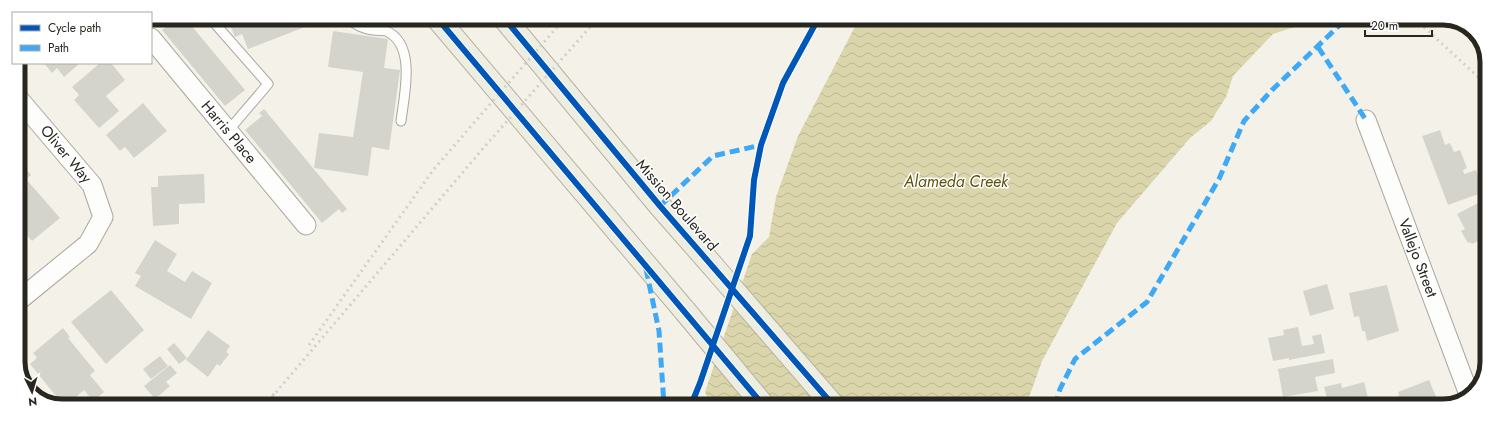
<svg xmlns="http://www.w3.org/2000/svg" width="1505" height="424" viewBox="0 0 1505 424" font-family="Jost,sans-serif">
<defs>
<pattern id="water-waves" width="16" height="10" patternUnits="userSpaceOnUse"><rect width="16" height="10" fill="#dad5aa"/><path d="M0 5q4-4 8 0t8 0" fill="none" stroke="#bbb792"/></pattern>
</defs>
<rect width="100%" height="100%" fill="#f4f2e8"/>
<path fill="url(#water-waves)" d="M859 19H1304L1298 26 1273 34 1233 76 1226 97 1211 121 1190 138 1117 223 1042 361 1026 406 711 405 705 392 752 254 769 237 776 197 798 136Z"/>
<path fill="#d5d4cc" d="M152 18H167L158 26Z
M177 18H185L245 90 225 106 162 30Z
M227 18H322L323 20 248 49 242 34 235 37Z
M333 31 388 39 384 68 400 70 389 150 372 147 368 176 314 168 319 133 353 137 363 72 328 67Z
M44 63H80L64 77 57 68 52 73Z
M100 63H111L125 80 106 96 119 111 99 128 74 100 79 95 72 87Z
M143 103 167 131 134 158 125 147 120 151 106 135Z
M264 109 347 209 342 213 339 209 322 223 245 130 262 116 259 113Z
M1440 130 1445 145 1450 143 1454 152 1460 150 1467 168 1463 170 1464 174 1476 170 1484 192 1448 205 1422 136Z
M26 169 31 175 26 179 60 218 32 241 18 225V180L22 177 19 174Z
M204 174 205 203 179 204V224L153 226 151 187H158V176Z
M1482 201 1486 210V237L1472 244 1470 242 1468 243 1461 231 1465 229 1457 214Z
M18 239 24 247 18 252Z
M155 240 177 254 167 271 185 282 192 271 212 283 191 319 135 286 141 276 135 273Z
M1486 252V267L1480 255Z
M1327 284 1334 309 1310 316 1303 291Z
M1387 285 1399 331 1367 341 1365 331H1362L1359 316 1354 317 1349 293Z
M111 290 144 330 106 364 71 322Z
M1298 327 1302 346 1314 344 1312 336 1321 334 1325 353 1289 360V358L1273 361 1268 338 1284 335 1283 330Z
M63 328 70 337 68 338 95 371 90 375 104 392 93 401 84 390 67 405H60L54 398 56 396 30 364 37 358 33 353Z
M208 330 230 346 226 352 229 354 220 366 217 364 208 377 186 360Z
M174 343 187 358 179 364 167 349Z
M160 356 168 366 151 379 143 369Z
M1333 359 1335 373 1315 377 1318 391 1283 397 1278 369Z
M170 365 177 373 166 382 170 386 155 399 144 386Z
M24 380H25L38 396 29 391Z
M1429 380 1440 406H1403L1398 396 1399 395 1398 392Z
M1364 382 1370 406H1329L1324 387 1341 383 1342 388Z"/>
<g fill="none" stroke-linecap="round" stroke-linejoin="round">
<defs>
<path id="service" d="M210 18 268 84 228 131
M348 18C355 25 365 29 373 30 377 31 382 30 386 31 417 44 404 96 401 121"/>
<path id="minor" d="M151 38 306 225
M18 98 92 185 103 217 88 244 18 301
M1366 120 1470 397"/>
<path id="primary" d="M437 18 685 311
M504 18 660 206 711 264"/>
</defs>
<use href="#service" stroke="#a9a7a0" stroke-width="11"/>
<use href="#minor" stroke="#a9a7a0" stroke-width="21"/>
<use href="#primary" stroke="#b5b29e" stroke-width="24"/>
<path stroke="#d3d3d0" stroke-width="2.5" stroke-dasharray="4 2" stroke-linecap="butt" d="M741 266 750 236 754 180 761 145 783 83 818 19
M691 405 705 370"/>
<use href="#service" stroke="#fdfdfc" stroke-width="9"/>
<use href="#minor" stroke="#fdfdfc" stroke-width="19"/>
<use href="#primary" stroke="#eeede2" stroke-width="22"/>
<path stroke="#d0d0ce" stroke-width="3" stroke-dasharray="2 4" stroke-linecap="butt" d="M1415 19 1487 85
M309 345 434 169 564 19
M272 397 486 145 597 19
M266 405 275 392"/>
<defs>
<path id="primary-bridge" d="M711 264 833 405
M685 311 763 405"/>
</defs>
<use href="#primary-bridge" stroke="#b5b29e" stroke-width="24" stroke-linecap="butt"/>
<use href="#primary-bridge" stroke="#eeede2" stroke-width="22"/>
<path stroke="#3fa9f5" stroke-width="5" stroke-dasharray="10 5" stroke-linecap="butt" d="M1318 47 1366 120
M660 206 713 156 761 145
M646 269 659 331 664 405
M1055 406 1060 389 1075 359 1147 302 1219 179 1244 121 1272 90 1346 19"/>
<defs>
<path id="cycleway" d="M437 18 763 405
M504 18 660 206 833 405
M691 405 700 383 750 236 754 180 761 145 783 83 818 19"/>
</defs>
<use href="#cycleway" stroke="#fff" stroke-width="8"/>
<use href="#cycleway" stroke="#0057b8" stroke-width="6"/>
</g>
<g text-anchor="middle" dominant-baseline="central" stroke-width="3" stroke-linejoin="round" paint-order="stroke">
<g font-size="15" fill="#272720" stroke="#fff">
<text transform="translate(229 132) rotate(50)">Harris Place</text>
<text transform="translate(66 154) rotate(50)">Oliver Way</text>
<text transform="translate(677 205) rotate(49)">Mission Boulevard</text>
<text transform="translate(1418 258) rotate(69)">Vallejo Street</text>
</g>
<g font-size="16" font-style="italic" fill="#5b530e" stroke="#fff">
<text x="956" y="181">Alameda Creek</text>
</g>
</g>
<path d="M0 0H1505V424H0ZM62 25H1443A37 37 0 0 1 1480 62V362A37 37 0 0 1 1443 399H62A37 37 0 0 1 25 362V62A37 37 0 0 1 62 25Z" fill="#fff" fill-rule="evenodd"/>
<path fill="none" stroke="#272720" stroke-width="5" d="M62 25H1443A37 37 0 0 1 1480 62V362A37 37 0 0 1 1443 399H62A37 37 0 0 1 25 362V62A37 37 0 0 1 62 25Z"/>
<rect x="12" y="12" width="140" height="52" fill="#ffffff" stroke="#a9a9a6"/>
<rect x="20" y="25" width="20" height="6" fill="#0057b8" stroke="#a9a9a6"/>
<text x="48" y="32" font-size="12" fill="#272720">Cycle path</text>
<rect x="20" y="45" width="20" height="6" fill="#3fa9f5" stroke="#a9a9a6"/>
<text x="48" y="52" font-size="12" fill="#272720">Path</text>
<g transform="translate(32 392) rotate(175)" stroke="#ffffff" stroke-width="3" paint-order="stroke">
<path d="M0-3L7 15L0 10L-7 15Z" fill="#272720"/>
<text y="-6" font-size="11" font-weight="bold" text-anchor="middle" fill="#272720">N</text>
</g>
<path d="M1365 30v6h67v-6" fill="none" stroke="#272720" stroke-width="2"/>
<text x="1371" y="30" font-size="12" fill="#272720" stroke="#ffffff" stroke-width="3" paint-order="stroke">20 m</text>
</svg>
